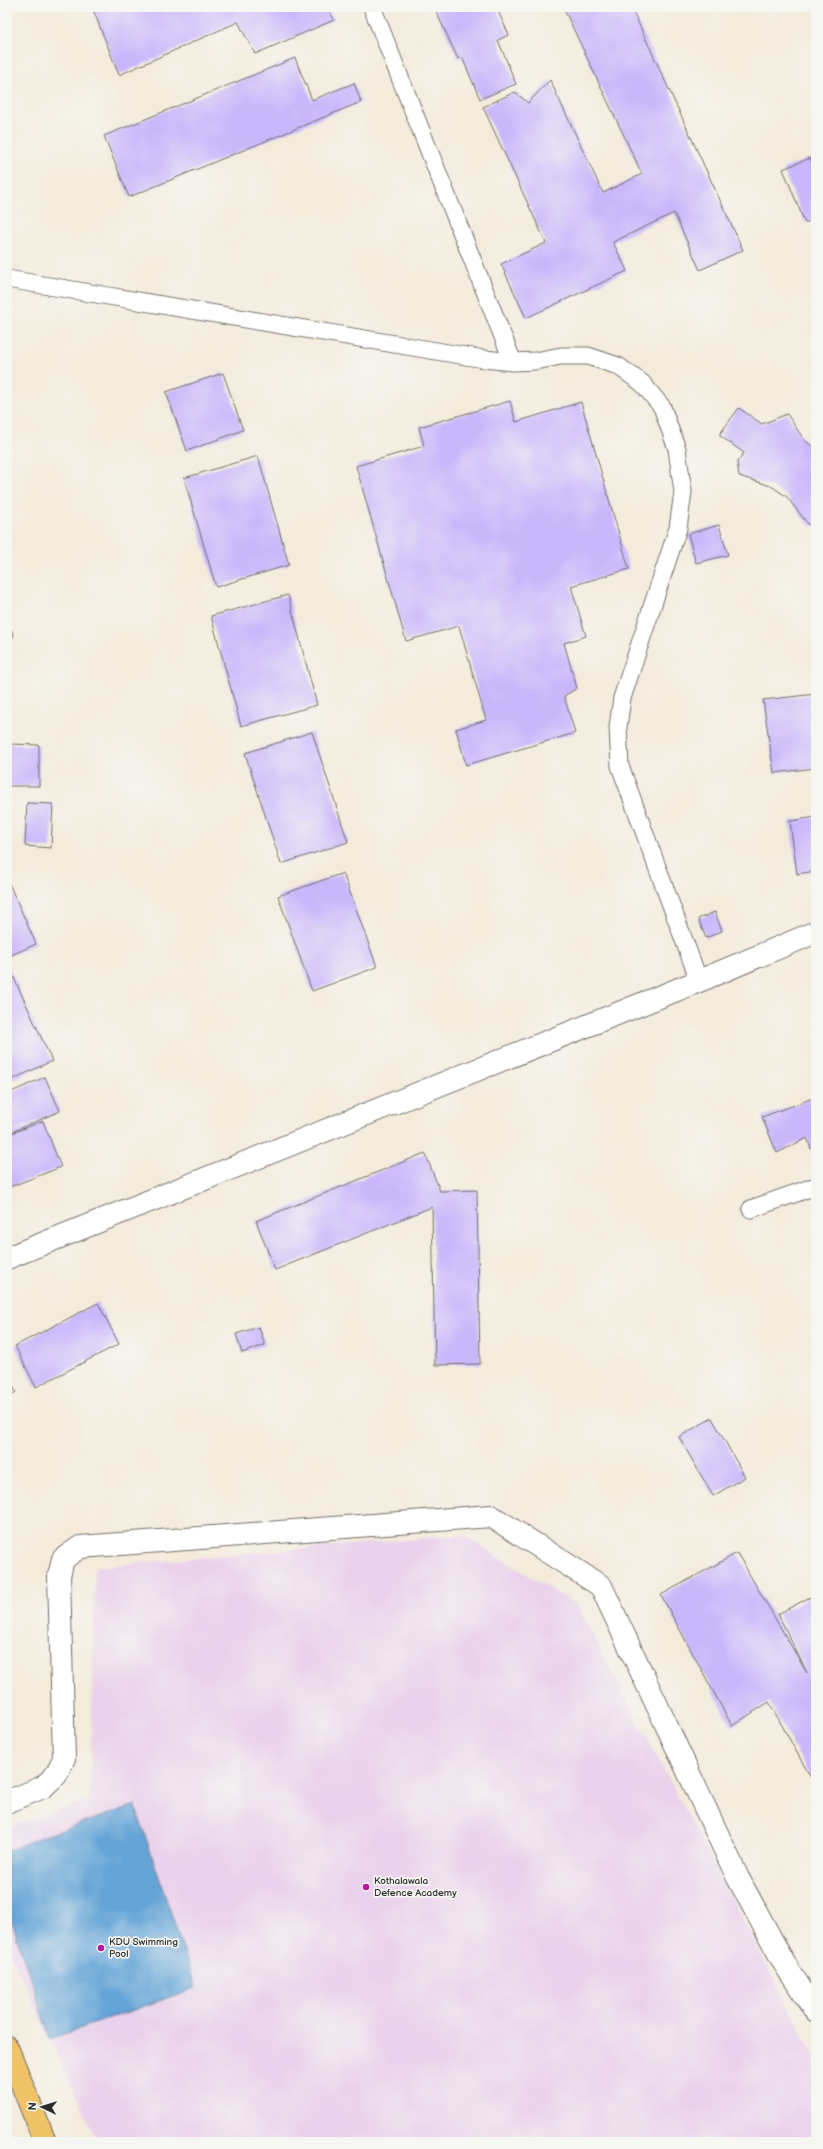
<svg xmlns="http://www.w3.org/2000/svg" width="823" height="2149" viewBox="0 0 823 2149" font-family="'Balsamiq Sans',sans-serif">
<rect width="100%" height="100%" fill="#f6f6f2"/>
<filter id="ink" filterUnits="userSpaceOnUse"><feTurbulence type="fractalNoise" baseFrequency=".025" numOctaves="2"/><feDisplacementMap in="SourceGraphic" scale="8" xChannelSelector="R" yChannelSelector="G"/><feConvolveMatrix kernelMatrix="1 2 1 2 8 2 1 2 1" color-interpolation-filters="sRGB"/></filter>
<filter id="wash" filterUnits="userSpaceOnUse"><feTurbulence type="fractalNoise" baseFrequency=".012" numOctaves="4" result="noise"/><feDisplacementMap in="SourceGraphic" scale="16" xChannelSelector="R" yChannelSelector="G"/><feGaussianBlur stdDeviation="0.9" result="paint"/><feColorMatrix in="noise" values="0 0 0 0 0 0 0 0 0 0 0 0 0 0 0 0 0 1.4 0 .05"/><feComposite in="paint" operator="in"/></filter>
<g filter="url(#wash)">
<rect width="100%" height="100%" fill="#f4ebdb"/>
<path fill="#ead1ec" d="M462 1535 577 1605 816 2059V2142H98L7 1947V1828L90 1800 95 1567Z"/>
<path fill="#65a4d7" stroke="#486881" d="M135 1805 196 1988 50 2039 7 1907V1851L33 1840Z"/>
<g id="blocks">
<path fill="#cab7fb" d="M92 7H327L334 20 255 54 238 22 119 75Z
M434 7H500L497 9 509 35 498 40 516 84 480 99 462 57 458 59Z
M563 7H631L743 250 700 270 674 213 613 242 627 271 526 318 501 264 546 243 483 107 515 92 528 103 550 80 603 193 642 174Z
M295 58 312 100 354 83 361 102 129 197 104 136Z
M810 158 816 172V218L805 223 783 169Z
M223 373 243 430 187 451 166 392Z
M510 401 516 422 581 402 629 569 571 586 586 636 564 643 577 688 564 696 575 733 466 765 456 729 486 720 459 626 406 641 356 466 424 446 419 427Z
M739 408 762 424 787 414 805 441 816 448V524L811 528 786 496 771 486 739 476 737 462 744 453 719 435Z
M258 456 289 565 216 587 184 478Z
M719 525 728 555 696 563 688 534Z
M288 595 317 705 241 726 211 616Z
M7 620 14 636 7 640Z
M816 694V768L774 773 763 700Z
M312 732 348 842 281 864 245 753Z
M8 744 39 745V786H8Z
M27 803 53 804 51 848 25 846Z
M816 817V871L797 874 790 821Z
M343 873 377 967 312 991 278 896Z
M7 879 36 944 7 957Z
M715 912 722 931 706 938 698 919Z
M9 967 52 1061 7 1082V968Z
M45 1077 60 1111 7 1134V1094Z
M816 1097V1147L811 1149 807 1138 777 1153 762 1117Z
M43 1121 61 1167 7 1188V1135Z
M425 1153 440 1191 477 1190 480 1364 435 1365 432 1207 275 1270 256 1221Z
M98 1303 119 1344 36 1387 15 1346Z
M259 1327 265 1345 242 1353 236 1334Z
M7 1375 16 1392 7 1397Z
M816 1376V1395L810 1378Z
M712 1418 745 1477 713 1496 679 1437Z
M737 1553 807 1673 778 1614 816 1594V1787L769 1702 732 1726 661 1595Z"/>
</g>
</g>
<g filter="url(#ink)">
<use href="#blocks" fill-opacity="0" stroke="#716e69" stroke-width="1"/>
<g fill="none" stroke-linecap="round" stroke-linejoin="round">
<defs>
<path id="service" d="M372 7 513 362
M7 279 484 359 513 362 535 361 561 356H588L618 366 642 383 662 407 677 449 683 492 678 528 622 698 618 727 620 766 699 981
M751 1209 816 1186"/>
<path id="minor" d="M7 1258 699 981 816 932
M7 1802 43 1787 56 1775 64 1758 59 1576 63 1559 80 1547 491 1516 601 1586 738 1878 784 1963 816 2012"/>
<path id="primary" d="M7 2047 45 2142"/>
</defs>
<use href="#service" stroke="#716e69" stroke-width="19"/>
<use href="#minor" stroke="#716e69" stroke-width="24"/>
<use href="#primary" stroke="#716e69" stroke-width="24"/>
<use href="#service" stroke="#fff" stroke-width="17"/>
<use href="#minor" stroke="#fff" stroke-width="22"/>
<use href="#primary" stroke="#f1c369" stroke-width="22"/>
</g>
</g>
<g fill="#b5179e" stroke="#f6f6f2" stroke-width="1.5">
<circle cx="366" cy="1887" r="4"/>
<circle cx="101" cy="1948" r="4"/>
</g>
<g text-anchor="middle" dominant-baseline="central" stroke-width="3.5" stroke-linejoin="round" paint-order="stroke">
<g font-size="10" fill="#2b2b2b" stroke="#f6f6f2" text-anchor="start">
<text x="374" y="1881">Kothalawala<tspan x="374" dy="12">Defence Academy</tspan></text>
<text x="109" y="1942">KDU Swimming<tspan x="109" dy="12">Pool</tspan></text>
</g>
</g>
<rect width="823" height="2149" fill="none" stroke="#f6f6f2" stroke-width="24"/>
<g transform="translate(42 2107) rotate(274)" stroke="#f6f6f2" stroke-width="3" paint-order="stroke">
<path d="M0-3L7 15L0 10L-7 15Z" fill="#2b2b2b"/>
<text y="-6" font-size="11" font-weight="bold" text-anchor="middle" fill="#2b2b2b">N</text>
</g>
</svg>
